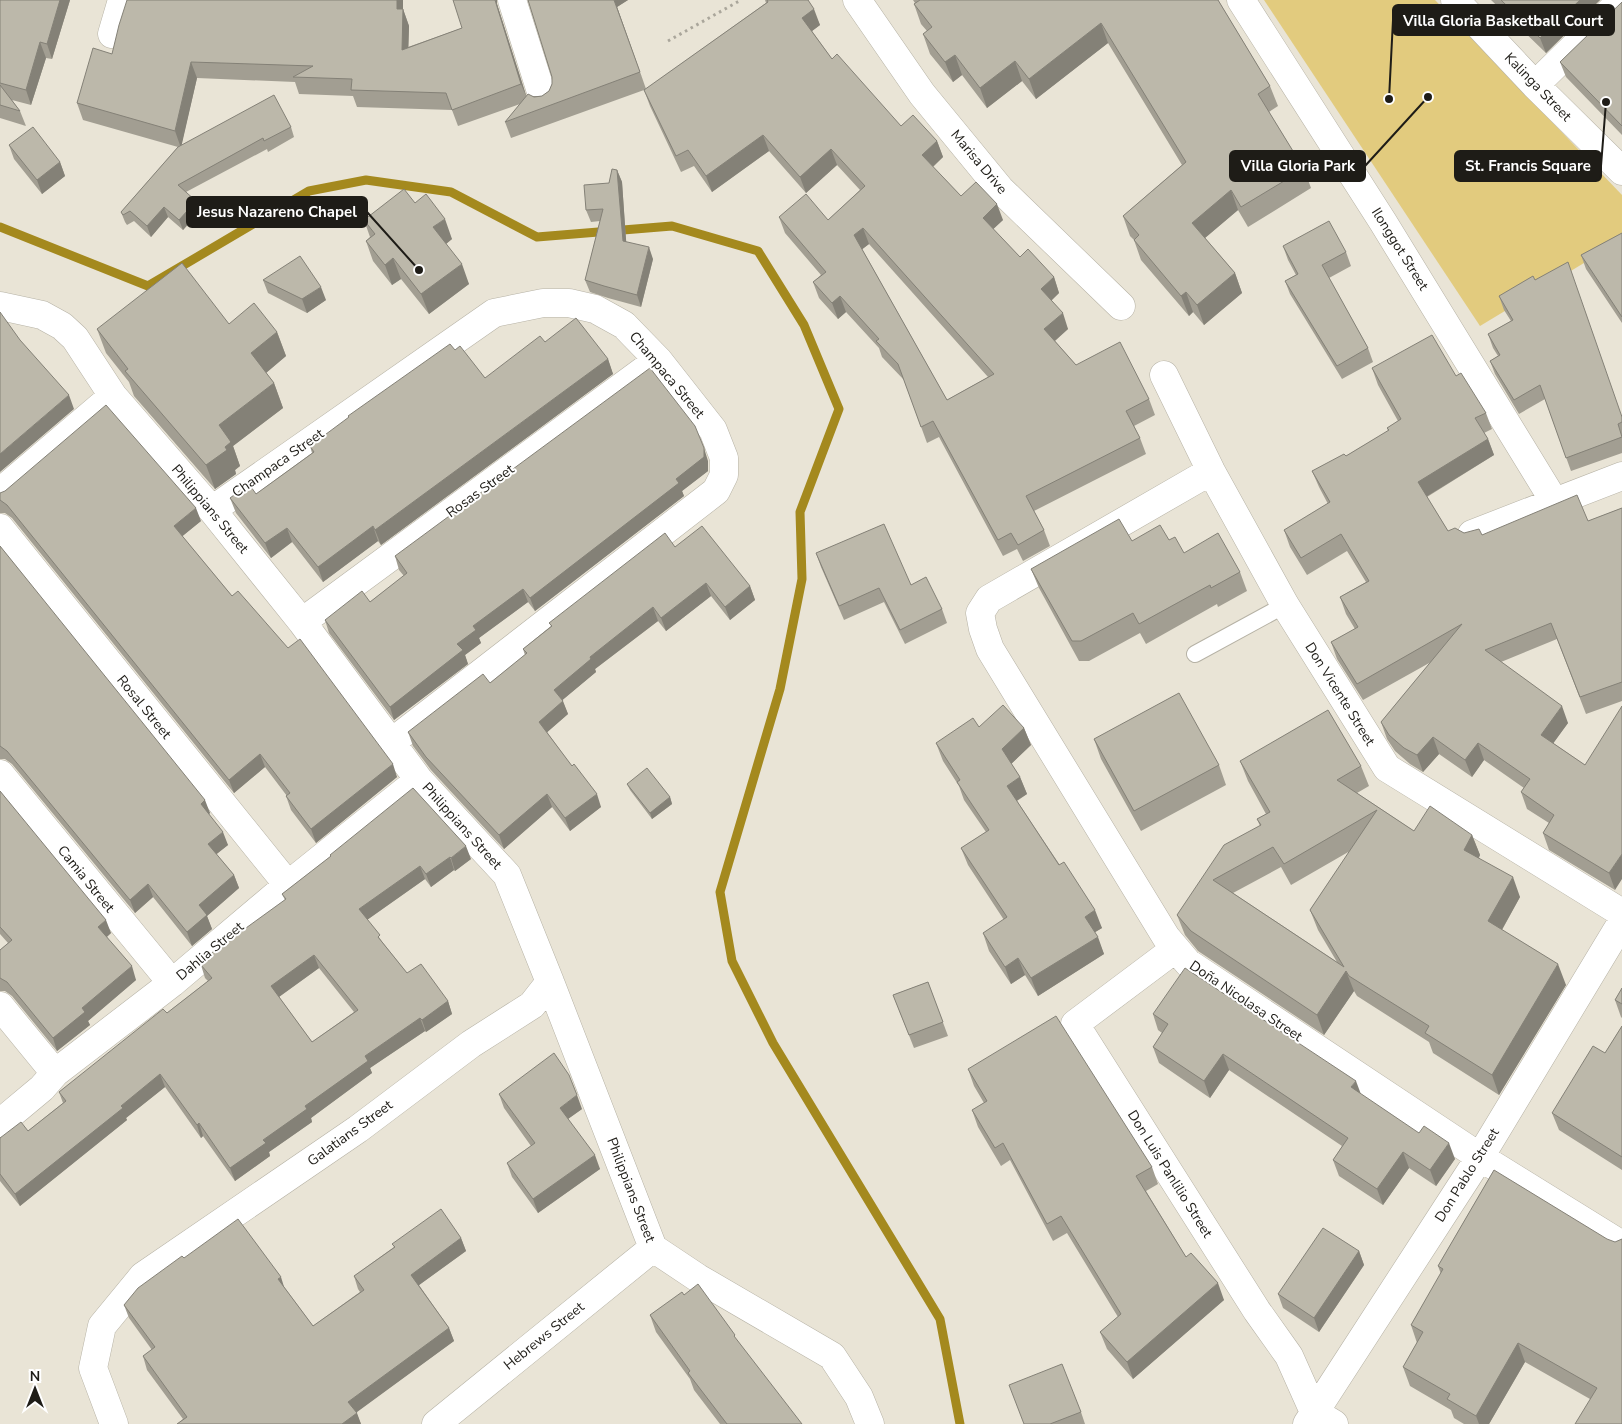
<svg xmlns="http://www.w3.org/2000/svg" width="1622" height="1424" viewBox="0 0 1622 1424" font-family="'Nunito Sans',sans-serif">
<rect width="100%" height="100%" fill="#e9e4d6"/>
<path fill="#e2cb7e" d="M1264 0H1435L1622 195V240L1480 326Z"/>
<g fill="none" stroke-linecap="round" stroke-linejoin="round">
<path stroke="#a4891e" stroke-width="9" d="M0 227 148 286 309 191 366 180 451 192 537 237 672 226 758 251 804 325 839 409 800 512 802 579 780 689 720 892 732 961 773 1043 940 1319 960 1424"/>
<defs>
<path id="lane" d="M1195 654 1285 605"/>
<path id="street" d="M512 0 543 98
M857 0 922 94 1000 189 1121 306
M1241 0 1383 222 1554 501
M1455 0 1535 85 1622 171
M112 34 122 0
M1535 85 1622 0
M0 306 42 315 62 326 75 338 113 396 212 510 302 622 419 780 507 875 550 982 653 1248 698 1278 832 1356 859 1397 870 1424
M1164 375 1211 471 1285 605 1387 768 1622 913
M1211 471 989 599 980 613 983 629 990 649 1166 937 1188 963 1480 1157 1622 1245
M0 492 113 396
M212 510 494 313 543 303H569L595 309 624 325 658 360 713 430 724 458V475L716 491 392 742
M0 528 288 885
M1472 534 1622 476
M302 622 658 360
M0 774 172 983
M1175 949 1075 1024 1257 1311 1289 1356 1314 1412 1334 1424
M0 1006 55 1073
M0 1123 42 1088 55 1073 172 983 288 885 419 780
M114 1424 93 1368 102 1326 143 1276 358 1129 471 1044 532 1005 550 982
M436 1424 653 1248
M1307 1424 1480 1157 1622 922"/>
</defs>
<use href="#lane" stroke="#b6b2a5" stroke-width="18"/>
<use href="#street" stroke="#b6b2a5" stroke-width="29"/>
<path stroke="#aaa69b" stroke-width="3" stroke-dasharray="2.5 4" stroke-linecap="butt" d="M668 41 741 0"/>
<use href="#lane" stroke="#fff" stroke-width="16"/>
<use href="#street" stroke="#fff" stroke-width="28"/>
</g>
<path fill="#a29e92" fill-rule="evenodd" d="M0 0H70L52 59 46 58 31 105 12 100 20 111 26 126 0 118Z
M528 0H628L617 7 646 89 766 3 765 0H808L820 25 812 31 832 59 901 126 937 141 943 157 933 167 961 196 1003 220 993 229 1020 257 1054 277 1059 293 1051 300 1068 329 1055 341 1076 365 1149 399 1155 415 1134 426 1140 438 1146 454 1034 511 1044 530 1050 546 1023 561 1017 549 1003 556 939 437 927 443 904 380 882 357 879 348 846 312 838 319 819 298 813 282 821 275 785 233 779 217 828 220 860 190 837 165 806 193 769 151 712 192 694 166 681 172 650 106 644 90 511 138 505 122 520 104 458 126 452 110 357 107 353 96 299 94 295 82 197 78 181 146 291 127 294 137 268 152 267 149 186 192 200 211 183 230 168 217 151 237 134 221 127 225 125 222 121 212 178 147 83 120 77 103 112 54 403 9 409 26 408 47 462 28 497 4 526 96H542L549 91 552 84V77ZM869 244 988 377 947 400 862 249Z
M913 0H1218L1270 86 1278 106 1269 112 1304 169 1311 188 1248 227 1238 210 1205 238 1235 273 1242 293 1204 325 1193 312 1189 316 1141 260 1134 240 1130 236 1123 216 1182 165 1108 43 1036 99 1022 81 987 108 962 75 953 82 930 54 923 34 927 31 921 24 914 4 915 3Z
M1491 0H1600L1546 53Z
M1622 2V135L1566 77 1560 62Z
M9 145 60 162 65 176 42 194 14 159Z
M617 170 622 182 626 242 653 259 641 307 608 298 590 292 585 280 600 221 591 222 586 210 609 183Z
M415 203 452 239 446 244 469 284 429 314 401 279 392 285 373 261 366 241 370 237 364 220Z
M1622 233V323L1586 269 1581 255Z
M1283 246 1346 252 1351 266 1329 278 1368 348 1373 362 1342 379 1290 294 1285 281 1296 275 1288 260Z
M263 280 326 300 307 313 268 293Z
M1499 296 1622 417V453L1571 471 1545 399 1519 414 1495 374 1490 361 1498 356 1493 348 1488 334 1511 321 1504 310Z
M229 324 277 332 286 356 266 373 274 383 283 408 233 446 240 466 235 470 236 474 215 489 134 396 129 382 106 353 97 329Z
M545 342 608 359 613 374 381 545 378 541 323 582 292 542 271 558 236 513 230 498 256 494 312 453 310 446 455 350 485 378Z
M1372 368 1456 376 1486 413 1492 429 1484 433 1488 439 1494 455 1427 497 1448 531 1482 535 1588 521 1622 508V701L1586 714 1557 639 1501 662 1568 723 1553 743 1585 765 1615 890 1549 850 1543 833 1549 823 1527 809 1521 792 1524 788 1484 760 1472 777 1439 754 1423 772 1410 764 1395 751 1387 739 1381 722 1431 662 1363 700 1337 659 1331 642 1355 629 1346 614 1340 597 1366 582 1347 551 1307 575 1290 547 1284 530 1328 504 1319 487 1312 471 1346 456 1388 431 1387 428 1398 421 1378 385Z
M708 461V471L682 491 684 496 535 611 528 602 479 638 481 643 465 655 468 664 394 720 329 633 325 620 370 602 404 576 399 570 395 556Z
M0 493 201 521 182 536 232 596 397 777 316 843 291 810 286 796H287L265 767 234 793 12 518 5 513H0Z
M1169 540 1184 553 1240 572 1247 591 1218 607 1217 604 1146 644 1140 633 1089 661H1079L1039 588 1031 569Z
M0 546 210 813 209 814 228 845 216 854 234 875 239 888 207 916 212 929 192 946 153 897 135 913 12 764 5 759H0Z
M675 547 750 586 755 600 730 620 711 596 666 631 658 621 595 669 596 672 562 700 568 714 547 732 601 807 570 831 552 807 504 849 431 770 413 746 408 732 490 683 525 655 523 649 551 626 549 623Z
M816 553 911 585 942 609 947 623 905 644 884 602 844 620 821 567Z
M979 727 1024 728 1031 745 1011 764 1020 777 1027 794 1017 801 1102 928 1095 932 1104 954 1038 996 1025 975 1011 984 989 951 983 933 1004 920 968 865 961 848 986 832 964 800 959 786 943 761 936 743Z
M1094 739 1219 765 1226 785 1141 831 1101 759Z
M1240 761 1361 766 1369 786 1357 793 1414 831 1472 835 1480 855 1479 858 1520 897 1502 930 1566 985 1499 1095 1433 1053 1429 1042 1357 996 1354 991 1324 1035 1198 951 1185 935 1177 915 1260 826 1257 819 1266 814 1248 781ZM1350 851 1310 910 1318 930 1337 962 1233 893 1281 867 1291 885Z
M627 784 670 797 672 804 652 819 630 790Z
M0 791 111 933 107 937 136 980 88 1021 90 1025 57 1051 12 996 5 991H0V950L8 943 0 934Z
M330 855 471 859 455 871 454 870 431 887 425 879 367 920 383 943 407 973 448 1001 452 1014 426 1032 425 1031 370 1068 372 1073 311 1118 312 1122 269 1152 270 1156 235 1181 203 1136 201 1138 165 1087 126 1118 127 1120 20 1206 0 1181V1138L28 1131 63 1103 59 1092 167 1013 208 981 205 978 201 965 207 959V957L285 900 282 894 330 857ZM319 968 354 1012 312 1042 279 997Z
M928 982 948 1036 914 1048 893 995Z
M1622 988V1018L1621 1017 1615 1000Z
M1153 1014 1360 1094 1455 1159 1436 1186 1409 1168 1383 1205 1339 1176 1333 1160 1342 1146 1229 1070 1210 1098 1159 1063 1153 1047 1162 1033 1158 1030Z
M1622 1026V1170L1559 1130 1552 1113 1605 1053Z
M968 1069 1152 1167 1158 1184 1146 1191 1186 1257 1224 1300 1133 1379 1107 1349 1100 1332 1118 1317 1067 1233 1053 1241 1010 1160 1001 1166 978 1127 972 1110 984 1103 974 1086Z
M499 1094 582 1109 568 1119 600 1169 538 1213 512 1177 507 1163 531 1146 504 1108Z
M1494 1170 1622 1424 1590 1399 1525 1362 1489 1424H1464L1454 1418 1451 1410 1410 1386 1403 1367 1417 1343 1411 1325 1441 1274 1438 1266Z
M461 1238 466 1251 419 1285 449 1328 454 1341 356 1412 361 1424H177L183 1419 147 1370 143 1356 152 1350 129 1318 124 1305 184 1258 284 1287 313 1326 360 1292 358 1289 354 1276 394 1247 392 1244Z
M1359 1251 1364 1265 1319 1332 1283 1308 1278 1294Z
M684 1295 802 1424H720L694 1390 690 1379 656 1332 650 1315Z
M1081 1412 1085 1424H1023Z"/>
<path fill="#848177" d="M60 0H70L52 59 47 44Z
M397 0H403V9L409 26 408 66 402 50 397 9Z
M495 0H497V4L528 101 521 84Z
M614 0H628L617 7 646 89Z
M1580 0H1600L1546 53 1540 38Z
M814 9 820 25 808 34 802 18Z
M1101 23 1108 43 1036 99 1029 79Z
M40 42 46 58 31 105 26 90Z
M955 55 962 75 953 82 945 62Z
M1015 61 1022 81 987 108 980 88Z
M191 62 197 78 181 148 175 131Z
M763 135 769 151 712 192 706 176Z
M937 141 943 157 928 171 922 155Z
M831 149 837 165 806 193 800 177Z
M60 162 65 176 42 194 37 180Z
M617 170 622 182 627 253 623 241Z
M1231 190 1238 210 1199 243 1192 223Z
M196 201 200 211 183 230 179 220Z
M997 204 1003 220 988 234 983 218Z
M164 207 168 217 151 237 147 226Z
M445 219 452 239 441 248 433 227Z
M863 228 869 244 860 251 854 235Z
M649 247 653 259 641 307 637 295Z
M393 258 401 279 392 285 385 265Z
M462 264 469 284 429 314 421 294Z
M1235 273 1242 293 1204 325 1197 305Z
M1054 277 1059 293 1047 305 1041 289Z
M321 287 326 300 307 313 302 299Z
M1186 292 1193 312 1189 316 1181 296Z
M840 296 846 312 838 319 832 303Z
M1063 313 1068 329 1050 345 1044 329Z
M277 332 286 356 260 378 251 353Z
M608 359 613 374 381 545 375 530Z
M274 383 283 408 233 446 240 466 235 470 236 474 215 489 206 465 219 425Z
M69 395 74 409 0 472V454Z
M1488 439 1494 455 1424 498 1418 482Z
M704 448 708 461V471L682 491 684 496 535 611 530 598 676 479Z
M196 508 201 521 179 539 174 526Z
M373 526 378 541 323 582 318 567Z
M287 528 292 542 271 558 265 543Z
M706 583 711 596 666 631 661 618Z
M750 586 755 600 730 620 725 607Z
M523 589 528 602 479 638 481 643 465 655 468 664 394 720 390 707 457 644 473 626Z
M653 607 658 621 595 669 596 672 559 703 554 690 590 657Z
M563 701 568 714 544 735 539 722Z
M1562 706 1568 723 1547 752 1541 735Z
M1024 728 1031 745 1008 767 1002 749Z
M1433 737 1439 754 1423 772 1417 755Z
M1478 743 1484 760 1472 777 1465 760Z
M260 754 265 767 234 793 229 780Z
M393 764 397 777 316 843 311 829Z
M1020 777 1027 794 1013 803 1007 786Z
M547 794 552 807 504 849 499 835Z
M597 794 601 807 570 831 565 818Z
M670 797 672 804 652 819 650 813Z
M205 800 210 813 206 817 201 804Z
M223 832 228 845 213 857 208 844Z
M1472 835 1480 855 1472 870 1464 850Z
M466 846 471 859 455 871 451 858Z
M1622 854V879L1615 890 1609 873Z
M450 857 454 870 431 887 426 874Z
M420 866 425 879 364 922 359 909Z
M234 875 239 888 207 916 212 929 192 946 187 932 199 905Z
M1513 877 1520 897 1495 942 1488 921Z
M148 884 153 897 135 913 130 900Z
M1095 910 1102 928 1092 934 1085 917Z
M106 920 111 933 103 940 98 927Z
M1098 937 1104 954 1038 996 1031 978Z
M314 955 319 968 276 999 271 986Z
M1018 958 1025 975 1011 984 1005 967Z
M1558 964 1566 985 1499 1095 1492 1075Z
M132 966 136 980 88 1021 90 1025 57 1051 53 1038 82 1008Z
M1346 971 1354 991 1324 1035 1317 1015Z
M448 1001 452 1014 426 1032 422 1020Z
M420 1018 425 1031 370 1068 372 1073 311 1118 312 1122 269 1152 270 1156 235 1181 230 1168 365 1056Z
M1223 1054 1229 1070 1210 1098 1204 1081Z
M160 1074 165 1087 126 1118 127 1120 20 1206 15 1194 121 1106Z
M1356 1081 1362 1097 1351 1087Z
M577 1095 582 1109 565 1121 560 1108Z
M199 1123 203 1136 201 1138 197 1125Z
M1449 1143 1455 1159 1436 1186 1430 1170Z
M1403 1152 1409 1168 1383 1205 1377 1189Z
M595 1155 600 1169 538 1213 533 1199Z
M461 1238 466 1251 415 1288 411 1275Z
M1359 1251 1364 1265 1319 1332 1314 1318Z
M281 1277 285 1290 278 1279Z
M1218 1283 1224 1300 1133 1379 1127 1362Z
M449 1328 454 1341 353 1415 348 1402Z
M1518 1343 1525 1362 1489 1424H1479L1476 1416Z
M357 1413 361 1424H342Z"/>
<path fill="#bcb8aa" stroke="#848177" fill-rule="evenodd" d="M0 0H60L47 44 40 42 26 90 0 83Z
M127 0H397V9H403L402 50 462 28 453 0H495L521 84 452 110 446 93 351 90 352 79 293 77 313 66 191 62 175 131 77 103 93 48 112 54 119 25Z
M528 0H614L640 72 505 122 528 94 534 97 542 96 549 91 552 84V77Z
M767 0H808L814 9 802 18 832 59 837 54 901 126 913 115 937 141 922 155 961 196 976 182 997 204 983 218 1020 257 1028 249 1054 277 1041 289 1063 313 1044 329 1076 365 1120 342 1149 399 1126 411 1140 438 1026 496 1044 530 1018 545 1011 533 998 540 933 421 921 427 898 364 876 341 879 339 840 296 832 303 813 282 826 272 779 217 806 194 828 220 865 186 831 149 800 177 763 135 706 176 688 150 676 156 644 90 768 2ZM863 228 994 374 947 400 854 235Z
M920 0H1218L1270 86 1258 94 1304 169 1241 207 1231 190 1192 223 1235 273 1197 305 1186 292 1181 296 1134 240 1139 235 1123 216 1186 162 1101 23 1029 79 1015 61 980 88 955 55 945 62 923 34 932 27 914 4Z
M1501 0H1580L1540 38Z
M1622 2V126L1560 62Z
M0 85 20 111 0 105Z
M274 95 291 127 264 141 263 138 178 185 196 201 179 220 164 207 147 226 130 211 123 215 121 212 178 147Z
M33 127 60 162 37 180 9 145Z
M612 169 617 170 623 241 649 247 637 295 604 286 585 280 603 209 586 210 584 185 609 183Z
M404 189 415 203 426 194 445 219 433 227 462 264 421 294 393 258 385 265 366 241 375 234 364 220Z
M1329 221 1346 252 1322 265 1368 348 1337 366 1285 281 1298 274 1283 246Z
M1622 233V317L1581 255Z
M300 256 321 287 302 299 263 280Z
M1568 262 1622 417V422L1618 424 1622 437 1566 458 1540 385 1514 400 1490 361 1500 355 1488 334 1513 320 1499 296 1533 276 1535 280Z
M182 263 229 324 254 303 277 332 251 353 274 383 219 425 231 442 225 447 227 450 206 465 125 371 128 369 97 329Z
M0 312 20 340 69 395 0 454Z
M576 318 608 359 375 530 373 526 318 567 287 528 265 543 230 498 249 484 256 494 314 452 310 446 349 417 348 416 450 344 455 350 460 346 485 378 540 336 545 342Z
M1432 335 1456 376 1461 373 1486 413 1475 418 1488 439 1418 482 1448 531 1455 528 1464 533 1479 529 1482 535 1577 495 1588 521 1622 508V682L1580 697 1551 623 1485 650 1562 706 1541 735 1585 765 1622 706V854L1609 873 1543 833 1554 815 1521 792 1530 779 1478 743 1465 760 1433 737 1417 755 1404 748 1389 735 1381 722 1462 624 1357 684 1331 642 1358 627 1340 597 1369 581 1341 534 1301 558 1284 530 1330 502 1312 471 1344 454 1346 456 1389 430 1387 428 1401 419 1372 368Z
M650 368 695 426 704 448V457L676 479 679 483 530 598 523 589 473 626 476 630 457 644 463 650 390 707 325 620 362 591 370 602 407 573 395 556Z
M106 405 196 508 174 526 232 596 238 591 288 648 300 639 393 764 311 829 286 796 290 793 260 754 229 780 7 505 0 500V493L5 491Z
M1119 519 1132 541 1160 525 1169 540 1175 537 1184 553 1218 533 1240 572 1211 588 1210 585 1139 624 1133 613 1081 641H1072L1031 569Z
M884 524 911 585 926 577 942 609 900 630 879 588 839 606 816 553Z
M702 526 750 586 725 607 706 583 661 618 653 607 590 657 591 659 554 690 563 701 539 722 572 766 574 764 597 794 565 818 547 794 499 835 426 757 408 732 483 674 490 683 527 653 523 649 552 626 549 623 665 533 675 547Z
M0 546 205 800 201 804 223 832 208 844 234 875 199 905 207 915 187 932 148 884 130 900 7 751 0 746Z
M1179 693 1219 765 1134 811 1094 739Z
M1003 705 1024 728 1002 749 1020 777 1007 786 1059 865 1064 862 1095 910 1085 917 1098 937 1031 978 1018 958 1005 967 983 933 1007 917 961 848 989 830 957 782 960 780 936 743 973 718 979 727Z
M1328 710 1361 766 1337 780 1414 831 1430 806 1472 835 1464 850 1513 877 1488 921 1558 964 1492 1075 1425 1033 1429 1026 1349 976 1346 971 1317 1015 1191 931 1177 915 1224 845 1261 825 1257 819 1270 812 1240 761ZM1377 810 1310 910 1344 967 1213 880 1273 847 1284 864Z
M647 768 670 797 650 813 627 784Z
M413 788 466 846 451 858 450 857 426 874 420 866 359 909 380 935 378 937 407 973 421 964 448 1001 422 1020 420 1018 365 1056 368 1061 305 1106 307 1109 263 1140 266 1143 230 1168 199 1123 197 1125 160 1074 121 1106 123 1108 15 1194 0 1174V1138L21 1122 28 1131 66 1101 59 1092 163 1009 167 1013 212 978 201 965 208 959 207 957 227 940 228 941 286 899 282 894 331 856 330 855ZM314 955 358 1010 312 1042 271 986Z
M0 791 106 920 98 927 132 966 82 1008 85 1012 53 1038 7 982 0 978V950L12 940 0 927Z
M1185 968 1356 1081 1351 1087 1419 1133 1424 1126 1449 1143 1430 1170 1403 1152 1377 1189 1333 1160 1348 1138 1223 1054 1204 1081 1153 1047 1168 1024 1153 1014Z
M928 982 943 1022 909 1035 893 995Z
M1622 988V1004L1615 1000Z
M1056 1016 1152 1167 1136 1176 1186 1257 1191 1253 1218 1283 1127 1362 1100 1332 1121 1314 1061 1216 1047 1224 1003 1143 995 1148 972 1110 987 1101 968 1069Z
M1622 1026V1157L1552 1113 1593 1046 1605 1053Z
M554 1053 569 1075 577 1095 560 1108 595 1155 533 1199 507 1163 535 1143 499 1094Z
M1494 1170 1607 1239 1615 1242 1622 1239V1424H1575L1597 1388 1518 1343 1476 1416 1447 1399 1450 1394 1403 1367 1423 1332 1411 1325 1443 1269 1438 1266Z
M441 1209 461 1238 411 1275 449 1328 348 1402 357 1413 342 1424H177L187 1417 143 1356 155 1347 124 1305 138 1288 182 1256 184 1258 238 1219 281 1277 278 1279 313 1326 364 1290 354 1276 395 1247 392 1244Z
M1323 1228 1359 1251 1314 1318 1278 1294Z
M698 1284 735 1335 734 1336 802 1424H727L688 1373 690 1371 650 1315 682 1292 684 1295Z
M1062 1364 1081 1412 1050 1424H1024L1009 1385Z"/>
<g text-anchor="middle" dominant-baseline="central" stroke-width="4" stroke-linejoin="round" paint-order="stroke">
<g font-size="14" fill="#1e1c17" stroke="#fff">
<text transform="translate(1538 87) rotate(46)">Kalinga Street</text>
<text transform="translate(979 162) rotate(50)">Marisa Drive</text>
<text transform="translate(1400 249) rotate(58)">Ilonggot Street</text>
<text transform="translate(667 375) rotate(50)">Champaca Street</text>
<text transform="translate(278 463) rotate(-35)">Champaca Street</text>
<text transform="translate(480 491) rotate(-36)">Rosas Street</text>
<text transform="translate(210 509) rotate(50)">Philippians Street</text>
<text transform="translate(1340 694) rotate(58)">Don Vicente Street</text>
<text transform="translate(144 707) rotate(51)">Rosal Street</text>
<text transform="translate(462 826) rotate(48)">Philippians Street</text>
<text transform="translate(86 879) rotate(51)">Camia Street</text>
<text transform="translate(210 951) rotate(-40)">Dahlia Street</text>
<text transform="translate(1246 1001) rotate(34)">Doña Nicolasa Street</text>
<text transform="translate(350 1133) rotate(-36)">Galatians Street</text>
<text transform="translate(1170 1174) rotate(58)">Don Luis Panlilio Street</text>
<text transform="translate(1467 1175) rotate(-58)">Don Pablo Street</text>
<text transform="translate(631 1190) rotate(69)">Philippians Street</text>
<text transform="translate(544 1336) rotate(-39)">Hebrews Street</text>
</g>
</g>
<path fill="none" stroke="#1e1c17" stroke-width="2" d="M1389 99L1393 20M1428 97L1365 166M1606 102L1601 166M419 270L367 212"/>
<g fill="#1e1c17" stroke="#fff" stroke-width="2">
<circle cx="1389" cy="99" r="5"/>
<circle cx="1428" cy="97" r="5"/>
<circle cx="1606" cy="102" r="5"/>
<circle cx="419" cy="270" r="5"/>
</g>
<g fill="#1e1c17" stroke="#1e1c17" stroke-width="2">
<rect x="1393" y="5" width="221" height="30" rx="5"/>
<rect x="1230" y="151" width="135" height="30" rx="5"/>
<rect x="1455" y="151" width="146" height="30" rx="5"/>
<rect x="187" y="197" width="180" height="30" rx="5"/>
</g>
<g font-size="15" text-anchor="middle" font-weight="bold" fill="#fff">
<text x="1503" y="26">Villa Gloria Basketball Court</text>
<text x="1298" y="171">Villa Gloria Park</text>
<text x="1528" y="171">St. Francis Square</text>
<text x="277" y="217">Jesus Nazareno Chapel</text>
</g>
<g transform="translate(35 1389)" stroke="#ffffff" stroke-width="4" paint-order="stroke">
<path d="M0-4L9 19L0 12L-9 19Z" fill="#1e1c17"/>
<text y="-8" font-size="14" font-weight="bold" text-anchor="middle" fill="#1e1c17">N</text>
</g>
</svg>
